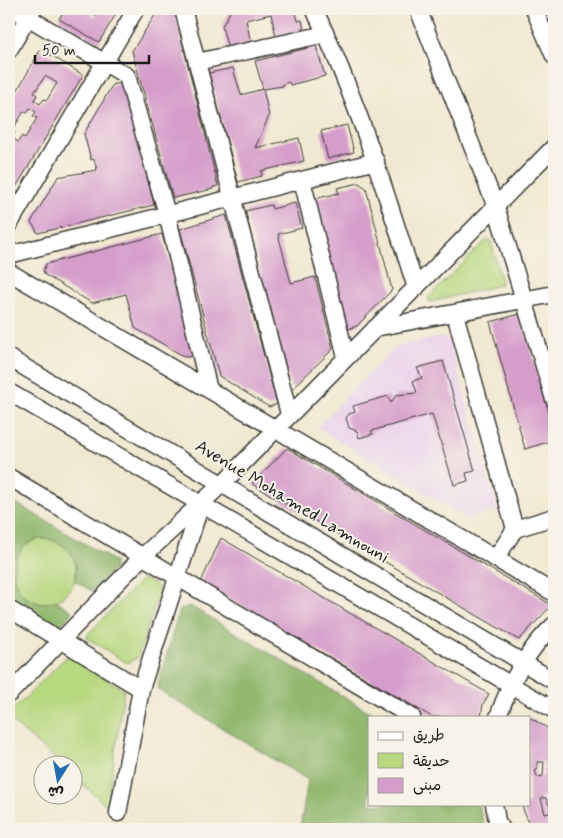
<svg xmlns="http://www.w3.org/2000/svg" width="563" height="838" viewBox="0 0 563 838" font-family="Mynerve,'Playpen Sans Arabic',sans-serif">
<rect width="100%" height="100%" fill="#f7f3e8"/>
<filter id="ink" filterUnits="userSpaceOnUse"><feTurbulence type="fractalNoise" baseFrequency=".02" numOctaves="2"/><feDisplacementMap in="SourceGraphic" scale="10" xChannelSelector="R" yChannelSelector="G"/><feConvolveMatrix kernelMatrix="1 2 1 2 8 2 1 2 1" color-interpolation-filters="sRGB"/></filter>
<filter id="wash" filterUnits="userSpaceOnUse"><feTurbulence type="fractalNoise" baseFrequency=".0096" numOctaves="4" result="noise"/><feDisplacementMap in="SourceGraphic" scale="20" xChannelSelector="R" yChannelSelector="G"/><feGaussianBlur stdDeviation="1.12" result="paint"/><feColorMatrix in="noise" values="0 0 0 0 0 0 0 0 0 0 0 0 0 0 0 0 0 1.4 0 .05"/><feComposite in="paint" operator="in"/></filter>
<g filter="url(#wash)">
<rect width="100%" height="100%" fill="#f0e8d0"/>
<path fill="#ead1ec" d="M441 337 449 340 497 509 467 518 317 427 397 346Z"/>
<path fill="#b8d880" stroke="#6a7a4e" d="M487 239 491 241 501 281 500 285 430 302 428 298Z
M12 571a32 32 0 1 1 64 0a32 32 0 1 1-64 0Z
M143 578 159 587V593L140 651 137 658 127 663 87 638 88 634Z
M70 656 124 690 107 806 73 775 72 766 62 765 9 719V714L65 658Z"/>
<path fill="#92b86e" stroke="#576a45" d="M9 499 114 561V569L92 591 75 581C78 570 76 557 67 549 60 542 49 538 39 539 0 547 7 615 57 601L73 612 61 625 55 626 9 599Z
M190 606 378 717H369V804H478L485 829H300L308 780 159 690 158 685 177 618 181 609Z"/>
<g id="blocks">
<path fill="#d59dca" fill-rule="evenodd" d="M65 9H83L96 17 100 9H119L99 42 59 19Z
M159 9H174L218 186 213 187V189L173 198 132 51Z
M224 9H295L298 21 302 20 304 30 276 37 271 14 246 20 251 43 228 49 222 26 230 12Z
M316 46 325 76 290 85 289 82 283 84V86L263 89 255 61Z
M41 49 83 75 9 199V166L15 156 11 154 14 149 9 146V105ZM45 76 57 83 47 100 44 99 40 104 34 100 37 95 34 93ZM30 108 36 112 33 116 37 118 25 138 22 136 18 142 12 138 15 133 12 131 24 111 27 113Z
M233 68 241 95 263 89 269 116 255 148 299 138 304 161 261 171 262 176 238 182 209 73Z
M113 84H123L154 205 38 233 31 222 58 177 97 170 94 159 91 160 84 134Z
M347 125 354 152 328 159 321 131Z
M359 183 366 188 392 290 357 326 348 329 314 199 339 193 337 188Z
M295 203 302 228 278 234 291 283 315 277 333 349 293 388 291 387 245 211 271 205 272 209Z
M226 215 277 404 269 407 219 376 180 229Z
M162 234 194 356 185 357 135 328 126 294 92 303 45 275 43 271 46 264Z
M520 314 554 430V440L525 449 490 322Z
M443 361 475 471 466 473 468 481 454 485 432 414 371 431 373 434 359 438 357 431 349 428 346 418 349 414 355 412 353 406 388 396 391 403 396 395 417 393 413 381 422 378 417 368Z
M287 448 509 580 552 605 519 640 252 484Z
M221 538 489 694 483 704 481 717H432L201 582Z
M529 717 554 732V829H531L521 804H529ZM537 762H544L543 776 537 777 535 770H537ZM541 798H546L552 812 545 814Z"/>
</g>
</g>
<g filter="url(#ink)">
<use href="#blocks" fill-opacity="0" stroke="#3c3b37" stroke-width="1"/>
<g fill="none" stroke-linecap="round" stroke-linejoin="round">
<defs>
<path id="minor" d="M14 9 127 76 167 214 209 390
M183 9 289 414
M314 9C357 98 386 193 416 288
M418 9 496 207 554 399
M534 9 554 56
M9 50 33 9
M197 62 326 34
M302 180 346 357
M9 225 136 9
M9 255 376 161
M9 272 554 593
M455 314 515 529
M375 328 554 294
M9 358 554 681
M9 392 554 710
M9 477 412 717
M496 558 515 529 554 517
M9 609 141 689
M9 694 142 557 222 484 554 147
M498 717C510 682 527 650 554 625
M494 804 497 821 502 829
M118 813 141 689 201 504"/>
</defs>
<use href="#minor" stroke="#3c3b37" stroke-width="19"/>
<use href="#minor" stroke="#fff" stroke-width="16"/>
</g>
</g>
<g text-anchor="middle" dominant-baseline="central" stroke-width="4" stroke-linejoin="round" paint-order="stroke">
<g font-size="18" fill="#1c1c1c" stroke="#f7f3e8">
<text transform="translate(292 502) rotate(31)">Avenue Mohamed Lamnouni</text>
</g>
</g>
<rect width="563" height="838" fill="none" stroke="#f7f3e8" stroke-width="30"/>
<rect x="368" y="716" width="162" height="90" fill="#f7f3e8" stroke="#9f9d96"/>
<rect x="378" y="732" width="25" height="8" fill="#ffffff" stroke="#9f9d96"/>
<text x="413" y="740" font-size="15" fill="#1c1c1c">طريق</text>
<rect x="378" y="753" width="25" height="15" fill="#b8d880" stroke="#9f9d96"/>
<text x="413" y="766" font-size="15" fill="#1c1c1c">حديقة</text>
<rect x="378" y="778" width="25" height="15" fill="#d59dca" stroke="#9f9d96"/>
<text x="413" y="790" font-size="15" fill="#1c1c1c">مبنى</text>
<g transform="translate(58 780) rotate(191)"><circle r="24" fill="#f7f3e8" stroke="#9f9d96"/>
<path d="M0-4L9 19L0 12L-9 19Z" fill="#1f6fb2"/>
<text y="-8" font-size="14" font-weight="bold" text-anchor="middle" fill="#1c1c1c">ش</text>
</g>
<path d="M35 55v8h114v-8" fill="none" stroke="#1c1c1c" stroke-width="2.5"/>
<text x="42" y="55" font-size="15" fill="#1c1c1c" stroke="#f7f3e8" stroke-width="4" paint-order="stroke">50 m</text>
</svg>
